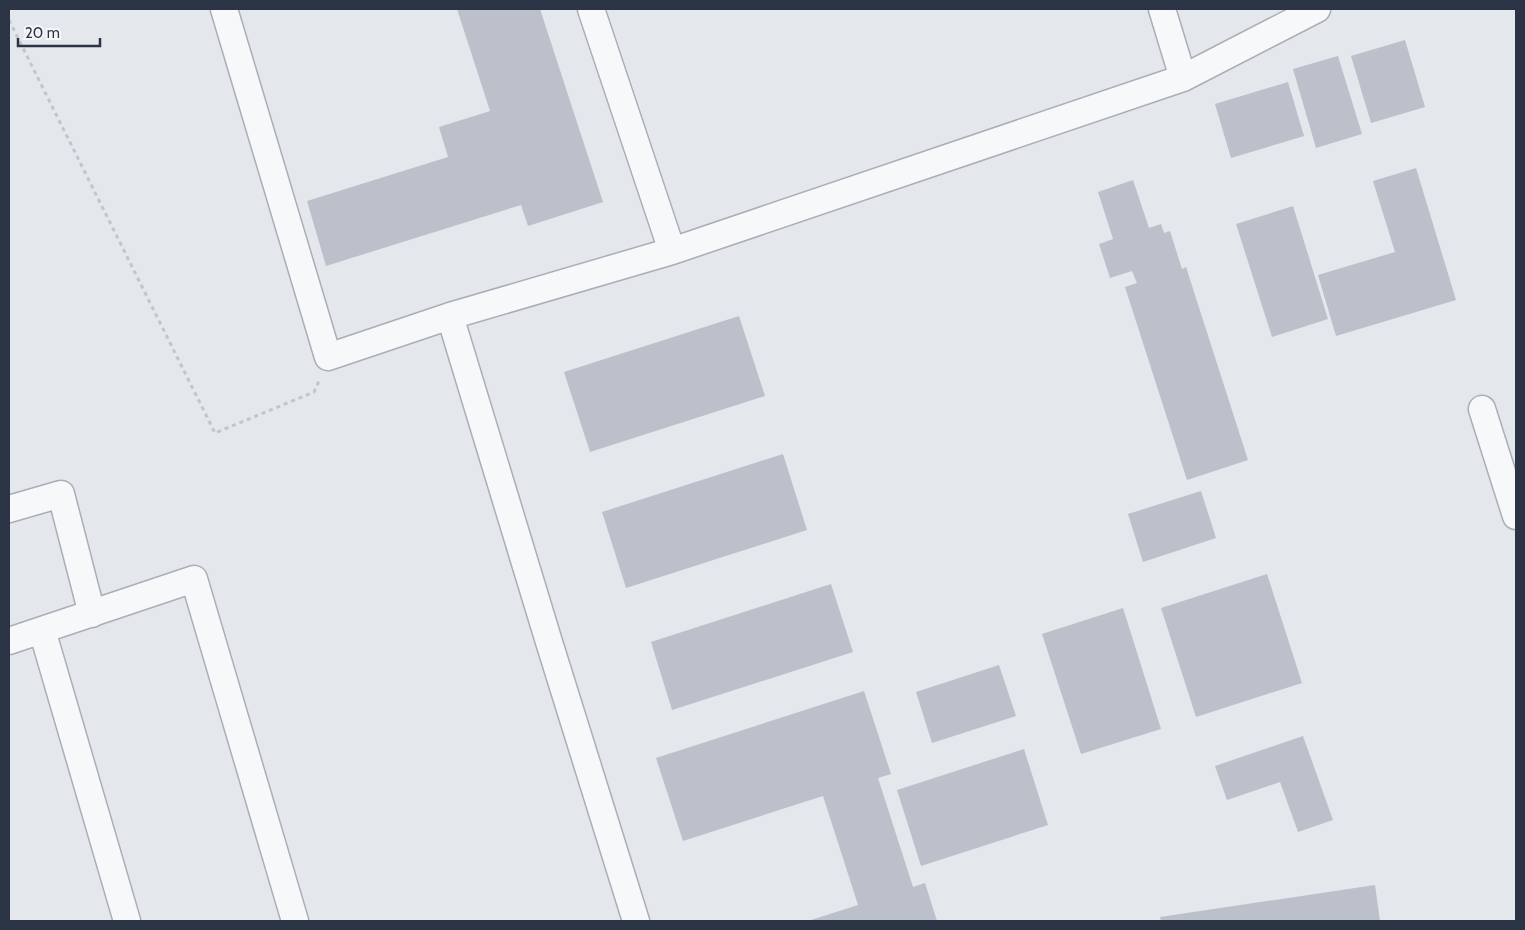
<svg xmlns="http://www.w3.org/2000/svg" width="1525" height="930" viewBox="0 0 1525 930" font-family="Cabin,sans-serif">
<rect width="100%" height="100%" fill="#e4e7ec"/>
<path fill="#bbc0ca" d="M457 9H540L603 202 528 226 521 205 326 266 307 201 448 157 439 127 490 111Z
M1405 40 1425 107 1371 123 1351 56Z
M1338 56 1362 134 1316 148 1293 69Z
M1288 82 1304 136 1231 158 1215 104Z
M1416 168 1456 300 1336 336 1318 275 1395 252 1373 181Z
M1133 180 1149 228 1161 224 1164 233 1170 231 1182 269 1186 267 1248 460 1187 480 1125 287 1137 283 1132 271 1110 278 1099 244 1113 239 1098 192Z
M1293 206 1328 319 1272 337 1236 224Z
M739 316 765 396 590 452 564 372Z
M783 454 807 530 626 588 602 512Z
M1201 491 1216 538 1143 562 1128 514Z
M1267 574 1302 683 1196 717 1161 608Z
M831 584 853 652 672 710 651 642Z
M1123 608 1161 729 1081 754 1042 634Z
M999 665 1016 716 932 743 916 692Z
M864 691 891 774 878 778 913 887 925 883 937 921H808L858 905 823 796 683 841 656 758Z
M1303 736 1333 820 1298 832 1280 782 1227 800 1215 766Z
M1024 749 1048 825 921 866 897 790Z
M1375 885 1380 921H1161L1160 917Z"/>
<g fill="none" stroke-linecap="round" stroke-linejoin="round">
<defs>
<path id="minor" d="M224 9 328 357 450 316
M591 9 672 251
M1162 9 1183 78
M1482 409 1516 516
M9 509 61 494 92 614
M42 630 127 921
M9 641 194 579 295 921
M636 921 549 642 450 316 672 251 1183 78 1317 9"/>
</defs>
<use href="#minor" stroke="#a9aeb7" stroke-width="29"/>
<path stroke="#c2c5cb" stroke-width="3" stroke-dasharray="4 4" stroke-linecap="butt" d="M9 20 215 433 314 392 319 381"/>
<use href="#minor" stroke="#f7f8fa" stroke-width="26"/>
</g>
<rect width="1525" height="930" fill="none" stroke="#2b3445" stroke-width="20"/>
<path d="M18 38v8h82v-8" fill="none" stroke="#2b3445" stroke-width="2.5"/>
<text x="25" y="38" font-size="15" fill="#2b3445" stroke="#f4f6f9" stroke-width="4" paint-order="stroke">20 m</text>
</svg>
